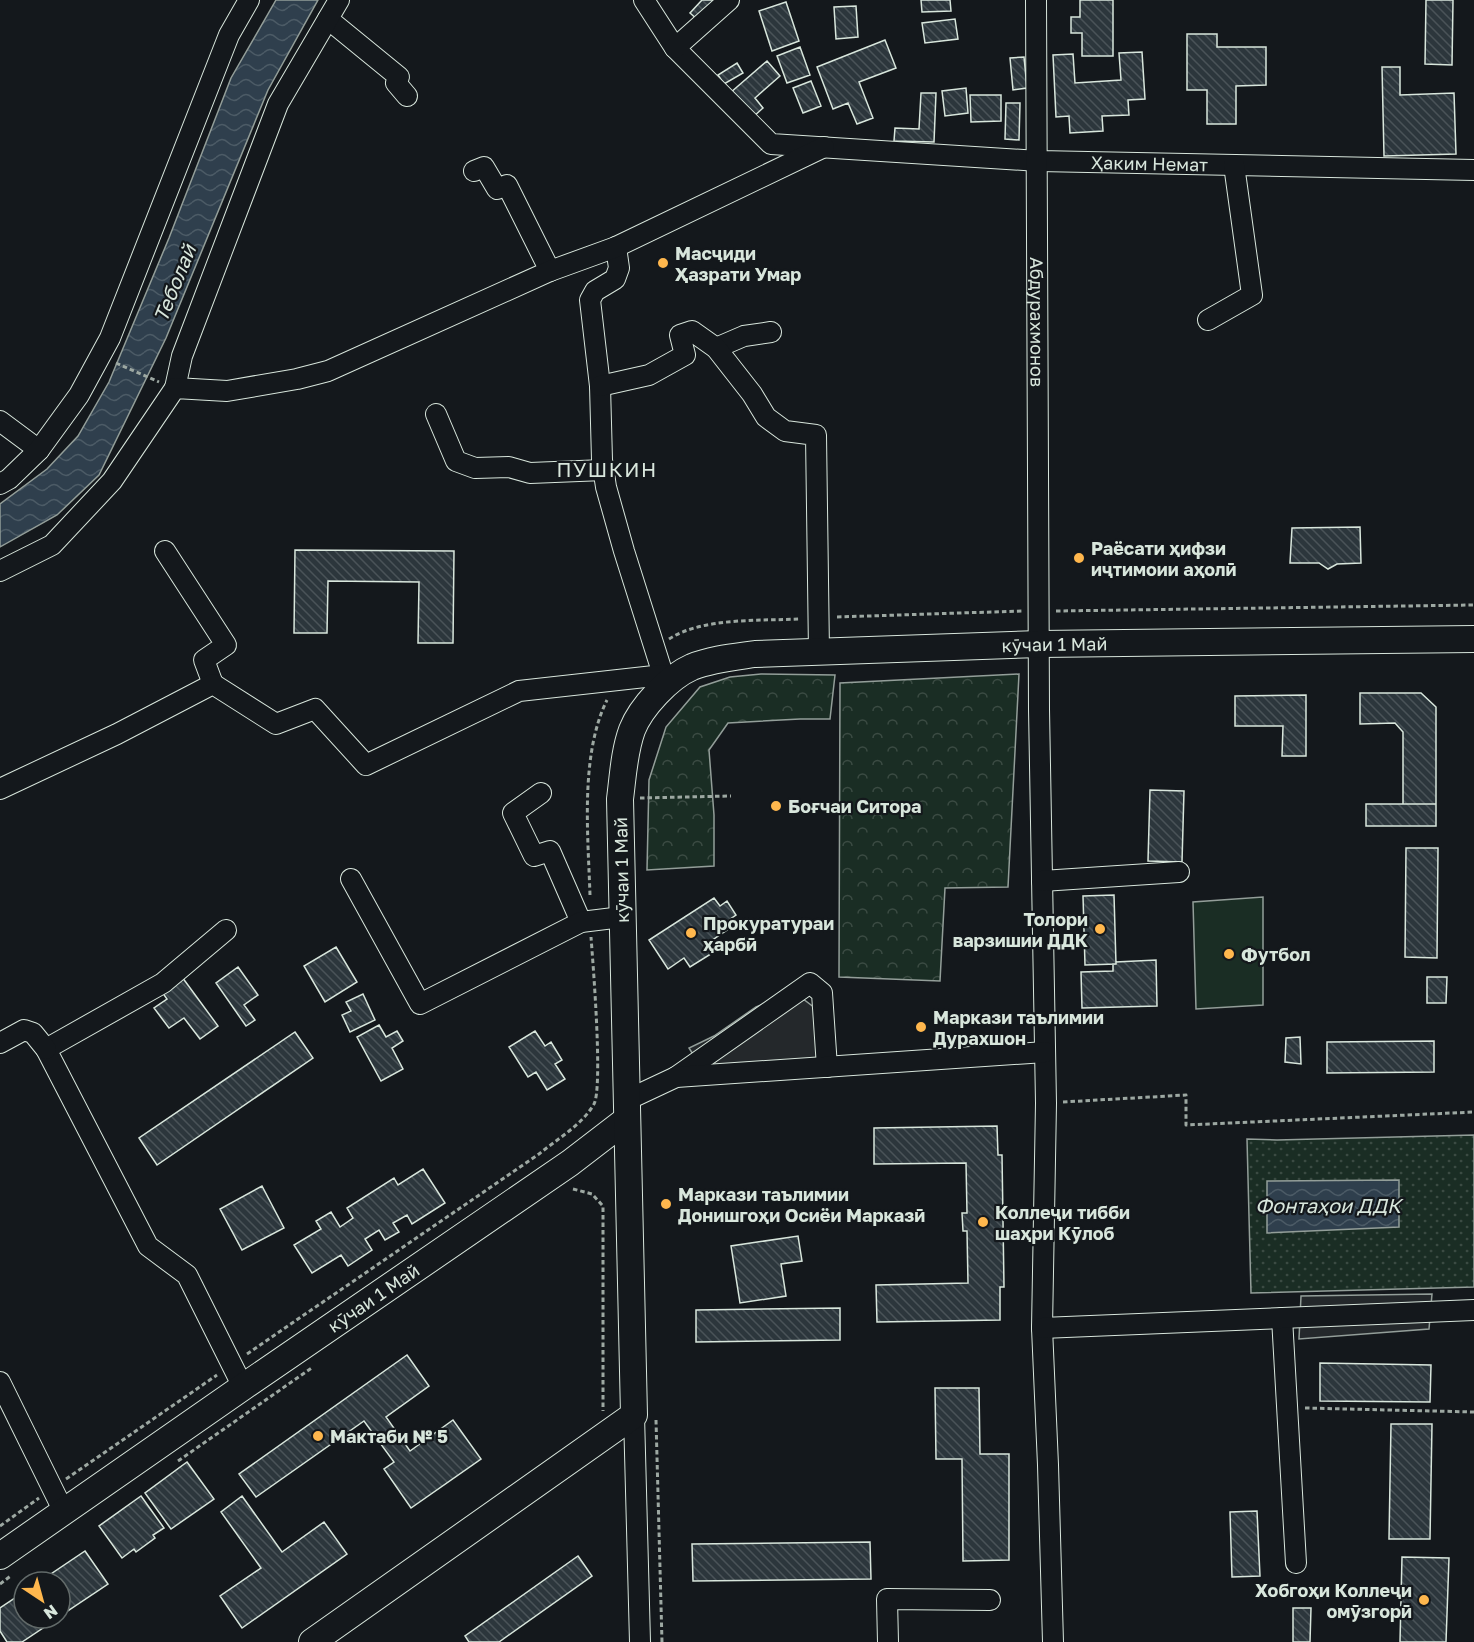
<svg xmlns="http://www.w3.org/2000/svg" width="1474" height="1642" viewBox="0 0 1474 1642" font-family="'Golos Text',sans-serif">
<defs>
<pattern id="green-dots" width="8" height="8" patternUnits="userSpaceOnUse" patternTransform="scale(1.5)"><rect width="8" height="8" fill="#1a2d24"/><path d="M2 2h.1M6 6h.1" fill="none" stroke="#3b4b43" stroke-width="1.8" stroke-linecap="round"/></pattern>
<pattern id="forest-crowns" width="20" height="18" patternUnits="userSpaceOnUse" patternTransform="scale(1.5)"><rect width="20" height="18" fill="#1a2d24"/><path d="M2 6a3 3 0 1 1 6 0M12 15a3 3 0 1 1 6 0" fill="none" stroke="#3b4b43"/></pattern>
<pattern id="water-waves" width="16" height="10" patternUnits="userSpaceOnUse" patternTransform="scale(1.5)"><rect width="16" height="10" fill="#2f3f4d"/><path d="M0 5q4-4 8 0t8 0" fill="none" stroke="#4c5b66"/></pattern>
<pattern id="building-back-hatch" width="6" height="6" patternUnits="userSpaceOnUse" patternTransform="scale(1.5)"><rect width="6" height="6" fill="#2c363c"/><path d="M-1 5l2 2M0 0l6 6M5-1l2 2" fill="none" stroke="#4a5358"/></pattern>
</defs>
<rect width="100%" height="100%" fill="#14181c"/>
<path fill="url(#green-dots)" stroke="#939e99" stroke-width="1.5" d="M1474 1135V1287L1251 1293 1247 1139 1277 1140Z"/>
<path fill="url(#forest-crowns)" stroke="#939e99" stroke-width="1.5" d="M761 674 835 675 830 719H800L728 723 709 750 714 815V866L647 870 649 780 666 727 700 687 730 677Z
M1019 674 1008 887 945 888 940 981 839 977 840 683Z"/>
<path fill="#1a2d24" stroke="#939e99" stroke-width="1.5" d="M1263 897V1005L1196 1009 1193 902Z"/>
<path fill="#24282b" stroke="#939e99" stroke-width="1.5" d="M794 992 824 1015 826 1057 781 1067 703 1070 689 1048 714 1036 756 1007Z
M1432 1294 1429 1329 1299 1339 1301 1296Z"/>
<path fill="url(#water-waves)" stroke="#939e99" stroke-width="1.5" d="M276 0H318L268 90 166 338 99 475 57 515 0 547V504L47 469 78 436 109 382 169 238 231 78Z
M1399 1180V1227L1267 1233V1181Z"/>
<path fill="url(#building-back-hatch)" stroke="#d8e6dc" stroke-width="1.5" d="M702 0H717L698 20 690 13Z
M921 0H950L951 11 922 12Z
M1080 0H1113V56H1082V33H1071V17H1080Z
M1426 0H1453L1452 65 1425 64Z
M786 2 799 41 772 51 759 11Z
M856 6 858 37 836 39 834 7Z
M955 19 958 39 925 43 922 23Z
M1187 34H1217V47H1266V85L1236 86V124H1207V90H1187Z
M885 40 896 68 859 82 873 118 857 124 848 103 833 109 817 67Z
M800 47 810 75 787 83 777 56Z
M1142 52 1145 99 1128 100 1129 115 1102 116 1103 131 1070 133 1069 116 1056 117 1053 55 1073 54 1075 83 1121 80 1119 53Z
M1024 57 1027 88 1013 90 1010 58Z
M767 61 780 76 755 98 763 108 752 118 730 93Z
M737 63 743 73 724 84 718 75Z
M1382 67H1400V95L1454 93 1456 154 1384 156Z
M811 81 821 106 803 113 793 88Z
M966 88 968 113 945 116 942 91Z
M921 93H936L934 142 894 141 895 128 919 129Z
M970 95H1001V121L971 122Z
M1006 103H1020L1019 140 1005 139Z
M1360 527 1361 563 1337 564 1328 569 1319 563H1290L1292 528Z
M295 550 454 551 453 643H418L419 582 328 581 327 633H294Z
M1360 693H1421L1436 707V804H1403V732L1395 723 1360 724Z
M1306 695V756H1282L1283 726H1235V696Z
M1150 790 1184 791 1182 862 1148 861Z
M1366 804H1436V826H1366Z
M1406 848H1438L1437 958 1405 957Z
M1114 895 1116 964 1085 965 1083 896Z
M714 898 720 906 727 901 736 915 729 920 733 926 708 943 714 952 690 967 684 958 668 969 649 940Z
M336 947 357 982 325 1002 304 966Z
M1156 960 1157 1006 1082 1008 1081 972 1113 971V964H1116V962Z
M238 967 258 995 244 1005 255 1020 246 1026 216 983Z
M182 977 218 1026 200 1039 184 1018 169 1028 154 1008 167 999 162 992Z
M1427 977H1447L1446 1003H1427Z
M363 994 375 1020 350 1032 342 1015 351 1011 346 1002Z
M379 1025 386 1037 397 1031 403 1041 392 1048 403 1069 381 1081 357 1037Z
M535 1031 545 1046 551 1042 562 1060 555 1064 565 1079 547 1090 536 1072 528 1077 509 1047Z
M295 1032 313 1058 157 1165 139 1138Z
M1300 1037 1301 1064 1285 1062 1286 1038Z
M1434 1041V1072L1327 1073V1042Z
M997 1126 998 1155H1002L1004 1287H1000V1320L877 1322 876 1285 968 1283 967 1231H963L962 1213H967L966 1163 874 1164V1128Z
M423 1169 445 1203 412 1224 407 1215 393 1223 399 1232 385 1240 379 1230 365 1239 372 1250 348 1266 341 1255 312 1273 294 1245 321 1229 316 1221 331 1212 340 1227 353 1218 347 1208 394 1178 398 1185Z
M262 1186 284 1228 242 1250 220 1209Z
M798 1236 802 1261 781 1264 786 1296 740 1303 731 1246Z
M840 1308V1340L696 1342V1310Z
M407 1355 429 1386 386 1417 410 1451 453 1420 481 1459 411 1508 384 1469 394 1462 364 1421 256 1497 239 1474Z
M1320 1363 1431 1365 1430 1402 1320 1401Z
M935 1388H979L980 1454H1009V1560L963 1561 962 1459H936Z
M1391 1424H1432L1430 1539H1389Z
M187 1462 214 1499 171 1529 145 1493Z
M141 1496 164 1528 153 1535 155 1538 136 1552 134 1549 122 1558 99 1526Z
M242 1496 282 1552 324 1522 347 1554 242 1628 220 1596 261 1568 221 1512Z
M1257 1511 1260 1576 1232 1577 1230 1512Z
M870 1542 871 1579 693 1581 692 1544Z
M85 1551 108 1584 60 1616V1582H39Z
M578 1556 592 1576 499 1642H469L465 1636Z
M1402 1557 1449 1558 1446 1642H1400Z
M24 1592V1618H58L22 1642H7L0 1631V1608Z
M1293 1608H1311L1310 1642H1293Z"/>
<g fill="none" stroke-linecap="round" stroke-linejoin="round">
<defs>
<g id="minor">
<path id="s1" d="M644 0 675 48 771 144 1039 161 1474 170"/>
<path id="s2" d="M1036 0 1039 709 1046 1103 1042 1328 1048 1465 1053 1642"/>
<path d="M328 19 399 77 396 83 407 96"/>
<path d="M675 48 729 0"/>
<path d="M474 171 484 167 497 189 507 185 550 271"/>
<path d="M616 247 619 268 615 279 595 291 590 300 600 386 602 460 606 487 624 551 666 684"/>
<path d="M1208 320 1252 295 1234 165"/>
<path d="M716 348 744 336 771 332"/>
<path d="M600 386 649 375 685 355 680 335 692 331 716 348 752 394 766 417 785 431 816 435 819 652"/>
<path d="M175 388 182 356 278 104 339 0"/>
<path d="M436 414 456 461 475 468 509 467 530 473 604 470"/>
<path d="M0 421 39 450"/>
<path d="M0 484 9 479 39 450 79 395 110 338 229 35 249 0"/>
<path d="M165 551 226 645 204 660 213 684"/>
<path d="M0 571 52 545 112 481 175 388 227 391 297 379 328 371 550 271 616 247 824 147"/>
<path d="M0 789 117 734 213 684 276 724 315 709 366 765 519 691 663 675"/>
<path d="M541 793 513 813 534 856 550 851 581 922"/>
<path d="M351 879 420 1004 581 922 622 917"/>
<path d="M1042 881 1179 872"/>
<path d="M226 930 163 983 46 1049 148 1246 187 1275 243 1387"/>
<path d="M0 1043 24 1030 33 1033 46 1049"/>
<path d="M676 1077 810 983 822 993 827 1067"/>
<path d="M627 1100 676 1077 1045 1052"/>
<path d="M1282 1318 1296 1563"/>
<path d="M1042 1328 1474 1310"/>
<path d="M0 1382 64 1512"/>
<path d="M634 1415 640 1642"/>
<path d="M888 1642 887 1599 990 1600"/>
</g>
<g id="major">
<path id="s3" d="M0 1556 243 1387 570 1163 626 1120"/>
<path id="s4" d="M312 1642 634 1415 620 799C623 776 624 752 632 730 641 707 669 677 692 667 712 659 734 657 755 654L1040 644 1474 639"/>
</g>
</defs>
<use href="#minor" stroke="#d8e6dc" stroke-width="22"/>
<use href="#major" stroke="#d8e6dc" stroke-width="28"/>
<path stroke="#9da8a2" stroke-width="3" stroke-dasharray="4.5 3" stroke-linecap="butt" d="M116 363 159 382
M1056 611 1474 605
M837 617 1022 611
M669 639C703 617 761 621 800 619
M640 798 731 796
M590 895C588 834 580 755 607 700
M1063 1102 1186 1095V1125L1474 1112
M573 1189 592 1194 603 1206V1411
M247 1354 539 1154C557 1139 582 1125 594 1104 603 1087 593 964 591 937
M1305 1408 1474 1412
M656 1420 662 1642
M178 1461 313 1367
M66 1479 217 1375
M0 1526 39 1498
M0 1584 12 1575"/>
<use href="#minor" stroke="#14181c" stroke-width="20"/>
<use href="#major" stroke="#14181c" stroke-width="26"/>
</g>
<g fill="#ffb74d" stroke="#14181c" stroke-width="2">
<circle cx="663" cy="263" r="6"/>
<circle cx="1079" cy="558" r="6"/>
<circle cx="776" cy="806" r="6"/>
<circle cx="1100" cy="929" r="6"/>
<circle cx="691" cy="933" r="6"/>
<circle cx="1229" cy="954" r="6"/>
<circle cx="921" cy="1027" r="6"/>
<circle cx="666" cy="1204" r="6"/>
<circle cx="983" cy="1222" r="6"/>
<circle cx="318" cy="1436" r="6"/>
<circle cx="1424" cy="1600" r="6"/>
</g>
<g text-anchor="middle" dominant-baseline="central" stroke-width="4.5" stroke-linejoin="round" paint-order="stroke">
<g font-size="18" fill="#d8e6dc" stroke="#14181c">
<text stroke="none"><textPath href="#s1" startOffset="572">Ҳаким Немат</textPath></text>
<text stroke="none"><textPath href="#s2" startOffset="322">Абдурахмонов</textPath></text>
<text stroke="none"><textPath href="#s4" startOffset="1533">кӯчаи 1 Май</textPath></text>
<text transform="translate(621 870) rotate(-91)">кӯчаи 1 Май</text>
<text stroke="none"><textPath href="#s3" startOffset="454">кӯчаи 1 Май</textPath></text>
</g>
<g font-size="18" font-weight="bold" fill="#d8e6dc" stroke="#14181c" text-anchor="start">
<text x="675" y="253">Масҷиди<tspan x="675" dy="21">Ҳазрати Умар</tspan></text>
<text x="1091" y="548">Раёсати ҳифзи<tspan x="1091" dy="21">иҷтимоии аҳолӣ</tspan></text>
<text x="788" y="806">Боғчаи Ситора</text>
<text x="1088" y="919" text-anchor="end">Толори<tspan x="1088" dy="21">варзишии ДДК</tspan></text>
<text x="703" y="923">Прокуратураи<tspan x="703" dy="21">ҳарбӣ</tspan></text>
<text x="1241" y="954">Футбол</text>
<text x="933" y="1017">Маркази таълимии<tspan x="933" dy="21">Дурахшон</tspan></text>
<text x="678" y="1194">Маркази таълимии<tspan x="678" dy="21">Донишгоҳи Осиёи Марказӣ</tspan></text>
<text x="995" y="1212">Коллеҷи тибби<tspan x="995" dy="21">шаҳри Кӯлоб</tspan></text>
<text x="330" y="1436">Мактаби № 5</text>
<text x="1412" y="1590" text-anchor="end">Хобгоҳи Коллеҷи<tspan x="1412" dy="21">омӯзгорӣ</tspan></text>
</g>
<g font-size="20" font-style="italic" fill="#d8e6dc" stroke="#14181c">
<text transform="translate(174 283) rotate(-68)">Теболай</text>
<text x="1328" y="1205">Фонтаҳои ДДК</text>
</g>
<g font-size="20" letter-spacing="1.5" fill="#d8e6dc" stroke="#14181c">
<text x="607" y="469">ПУШКИН</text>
</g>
</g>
<g transform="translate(42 1600) rotate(144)"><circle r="28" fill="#14181c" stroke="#626a69" stroke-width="1.5"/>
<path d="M0-4.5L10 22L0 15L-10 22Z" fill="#ffb74d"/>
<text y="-9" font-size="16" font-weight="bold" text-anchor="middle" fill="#d8e6dc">N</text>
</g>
</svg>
